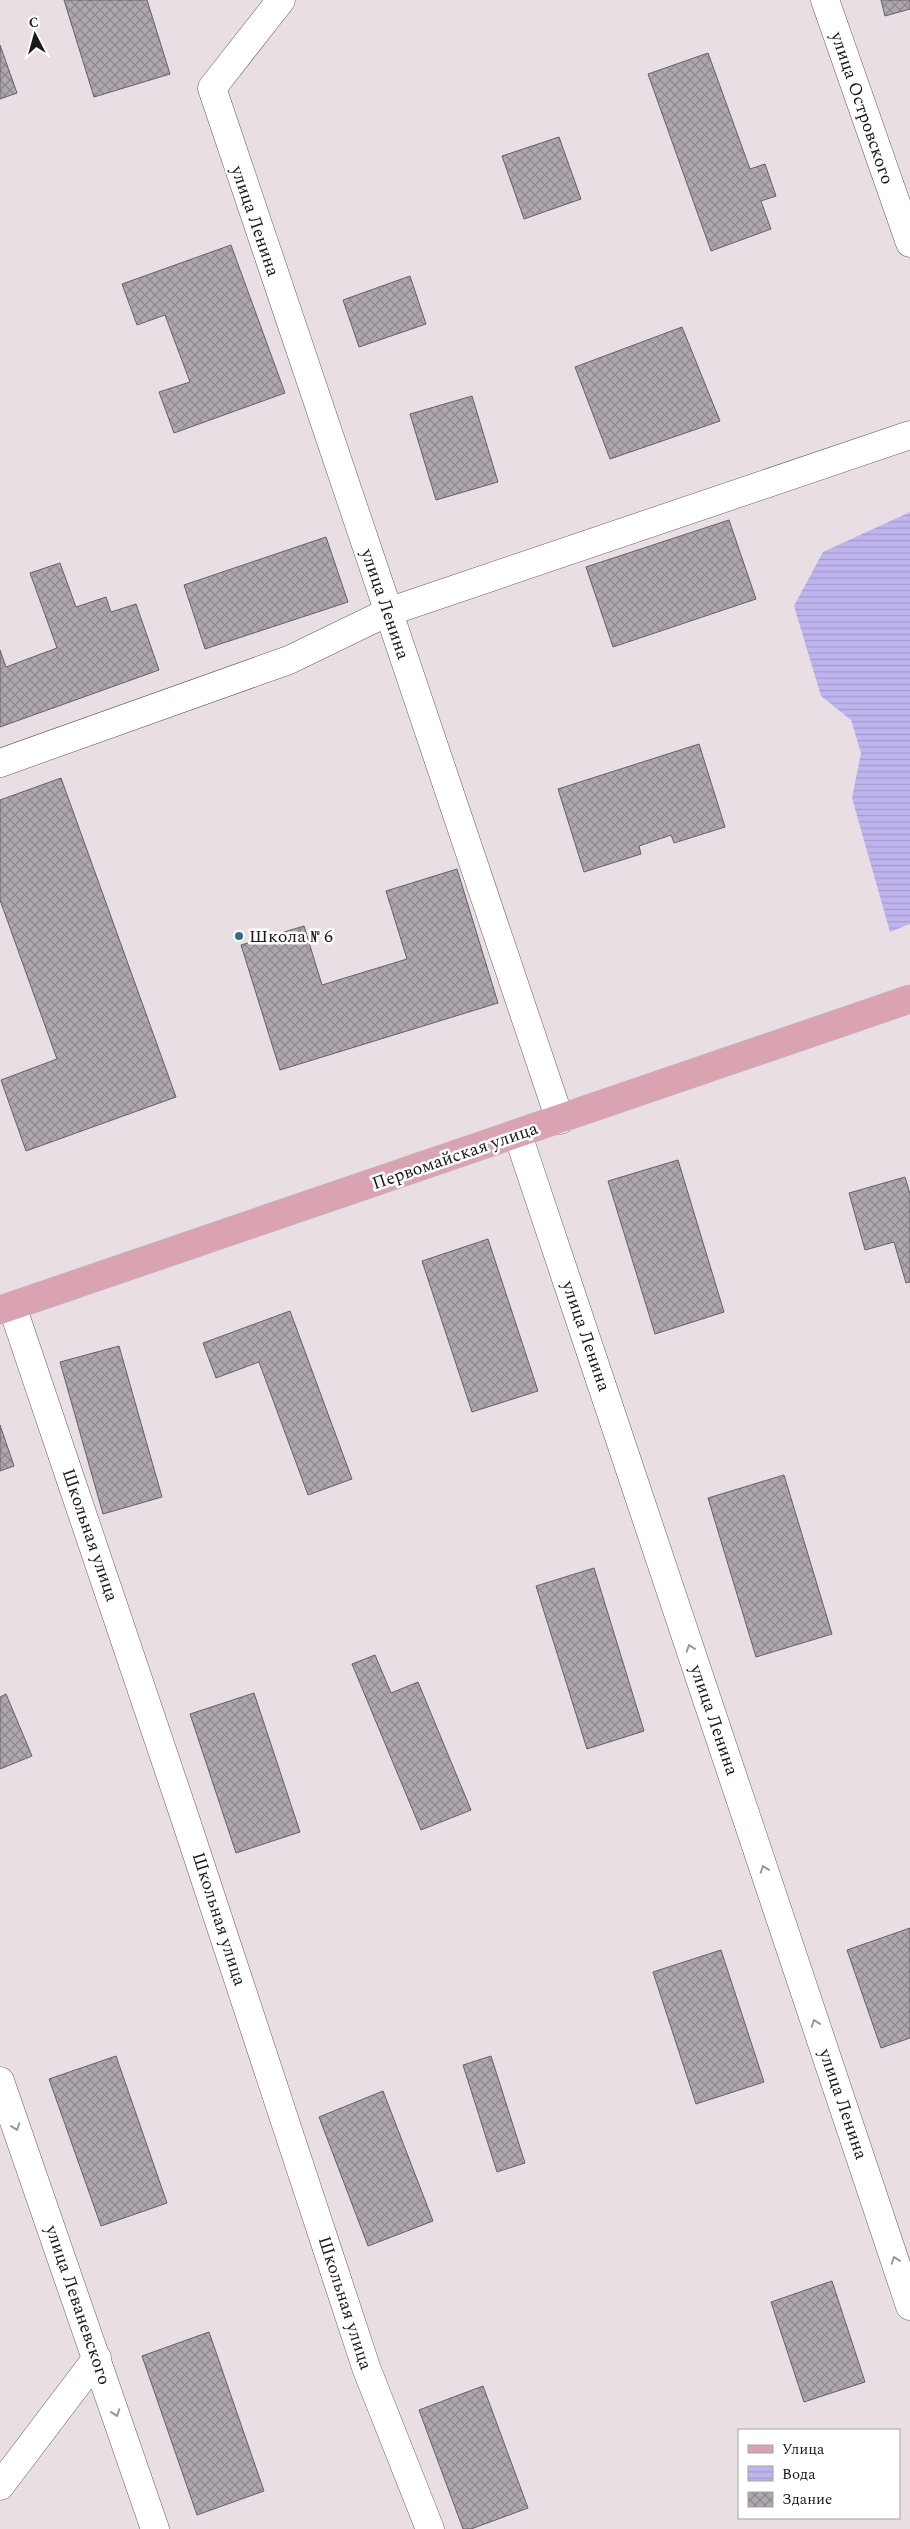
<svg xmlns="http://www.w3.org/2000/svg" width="910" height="2529" viewBox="0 0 910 2529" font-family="Spectral,serif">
<defs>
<pattern id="water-rules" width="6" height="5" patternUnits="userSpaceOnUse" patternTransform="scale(1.25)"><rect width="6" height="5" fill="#bfb4ed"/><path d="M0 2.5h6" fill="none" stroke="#a49acb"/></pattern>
<pattern id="building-cross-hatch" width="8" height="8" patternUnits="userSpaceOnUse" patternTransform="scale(1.25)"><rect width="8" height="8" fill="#aea7b0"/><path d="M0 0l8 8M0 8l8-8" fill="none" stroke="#8d878e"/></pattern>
</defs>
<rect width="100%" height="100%" fill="#eadee5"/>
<path fill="url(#water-rules)" d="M910 512V924L890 932 852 798 861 753 851 720 821 696 794 606 823 552Z"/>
<path fill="url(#building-cross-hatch)" stroke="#666068" d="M64 0H147L170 74 94 97Z
M881 0H910V9L885 16Z
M0 45 17 93 0 99Z
M708 53 750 169 765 164 776 196 761 201 771 229 711 251 648 74Z
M559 137 581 199 524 219 502 156Z
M231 245 285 393 174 433 159 392 190 382 165 315 137 325 122 284Z
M410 276 426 324 359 347 343 300Z
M682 327 720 421 610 459 575 367Z
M472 396 498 482 436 500 410 414Z
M729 520 756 599 613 647 586 567Z
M326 537 348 602 205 649 184 585Z
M60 563 76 607 106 597 111 612 136 604 159 670 0 727V650L6 667 57 648 30 573Z
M699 744 725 827 674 843 671 835 639 846 641 854 584 872 558 789Z
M61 778 176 1097 26 1151 1 1080 57 1059 0 900V800Z
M457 869 498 1003 280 1070 241 945 304 926 322 985 407 959 386 891Z
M678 1160 724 1312 655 1334 608 1181Z
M905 1177 910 1194V1282L906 1283 894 1242 865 1250 849 1193Z
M488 1239 538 1391 472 1412 422 1261Z
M290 1311 352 1479 308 1495 259 1362 216 1378 203 1343Z
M119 1346 162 1497 103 1514 60 1362Z
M0 1425 14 1466 0 1471Z
M784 1475 832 1634 756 1657 708 1498Z
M594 1568 644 1731 587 1749 536 1586Z
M375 1655 391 1693 418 1682 471 1810 421 1830 352 1664Z
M254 1693 300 1832 236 1853 190 1714Z
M6 1694 32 1756 0 1769V1697Z
M910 1928V2038L881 2048 847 1950Z
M721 1950 764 2082 696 2104 653 1972Z
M116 2056 167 2203 101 2226 49 2079Z
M491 2056 525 2163 497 2172 463 2065Z
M383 2091 433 2221 368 2246 319 2117Z
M832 2281 865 2382 804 2402 771 2302Z
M209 2332 264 2491 197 2515 142 2356Z
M483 2386 528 2508 471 2529H463L419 2410Z"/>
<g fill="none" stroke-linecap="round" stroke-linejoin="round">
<defs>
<path id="minor" d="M281 0 212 88 560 1120
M825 0 910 243
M0 763 289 660 388 612 910 435
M518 1135 910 2306
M12 1306 184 1815 367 2370 430 2529
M0 2081 155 2529
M0 2486 97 2358"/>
<path id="major" d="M0 1310 910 999"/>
</defs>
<use href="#minor" stroke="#665d63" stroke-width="29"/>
<use href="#major" stroke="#bfbebf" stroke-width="29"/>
<use href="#minor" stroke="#fff" stroke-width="28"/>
<use href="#major" stroke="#daa3b2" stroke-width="28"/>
</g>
<defs><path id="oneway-chevron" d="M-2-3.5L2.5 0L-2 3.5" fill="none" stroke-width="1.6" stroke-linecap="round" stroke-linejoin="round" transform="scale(1.25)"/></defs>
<g stroke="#999798">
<use href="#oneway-chevron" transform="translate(690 1648) rotate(-109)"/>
<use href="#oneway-chevron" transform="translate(764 1869) rotate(-109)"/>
<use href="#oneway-chevron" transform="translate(815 2023) rotate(-109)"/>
<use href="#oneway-chevron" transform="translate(16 2127) rotate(71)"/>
<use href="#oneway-chevron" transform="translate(895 2260) rotate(-109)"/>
<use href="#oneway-chevron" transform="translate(116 2413) rotate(71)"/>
</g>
<circle fill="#2e6d82" stroke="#fff" stroke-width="2" cx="239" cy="936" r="5"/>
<g text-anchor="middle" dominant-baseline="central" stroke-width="5" stroke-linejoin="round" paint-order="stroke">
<g font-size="18" fill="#1c181a" stroke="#fff">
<text transform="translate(862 108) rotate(71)">улица Островского</text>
<text transform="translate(255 221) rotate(71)">улица Ленина</text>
<text transform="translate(385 604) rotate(71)">улица Ленина</text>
<text transform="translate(455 1156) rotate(-19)">Первомайская улица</text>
<text transform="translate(586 1336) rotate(71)">улица Ленина</text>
<text transform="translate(90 1535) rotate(71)">Школьная улица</text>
<text transform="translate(714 1720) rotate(71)">улица Ленина</text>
<text transform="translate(219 1919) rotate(72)">Школьная улица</text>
<text transform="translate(843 2104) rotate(71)">улица Ленина</text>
<text transform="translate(345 2303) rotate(72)">Школьная улица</text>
<text transform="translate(78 2305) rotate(71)">улица Леваневского</text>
</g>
<g font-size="18" fill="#1c181a" stroke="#fff" text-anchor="start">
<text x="249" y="936">Школа № 6</text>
</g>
</g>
<rect x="738" y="2429" width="162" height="90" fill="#ffffff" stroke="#a4a3a3"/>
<rect x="748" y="2445" width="25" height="8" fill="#daa3b2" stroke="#a4a3a3"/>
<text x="782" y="2454" font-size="15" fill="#1c181a">Улица</text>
<rect x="748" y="2466" width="25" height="15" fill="url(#water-rules)" stroke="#a4a3a3"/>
<text x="782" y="2479" font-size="15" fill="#1c181a">Вода</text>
<rect x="748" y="2492" width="25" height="15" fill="url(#building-cross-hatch)" stroke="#a4a3a3"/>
<text x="782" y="2504" font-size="15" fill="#1c181a">Здание</text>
<g transform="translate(35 35) rotate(354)" stroke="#ffffff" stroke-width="4" paint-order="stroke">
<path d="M0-4L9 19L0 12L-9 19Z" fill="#1c181a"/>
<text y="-8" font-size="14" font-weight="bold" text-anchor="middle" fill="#1c181a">С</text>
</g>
</svg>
